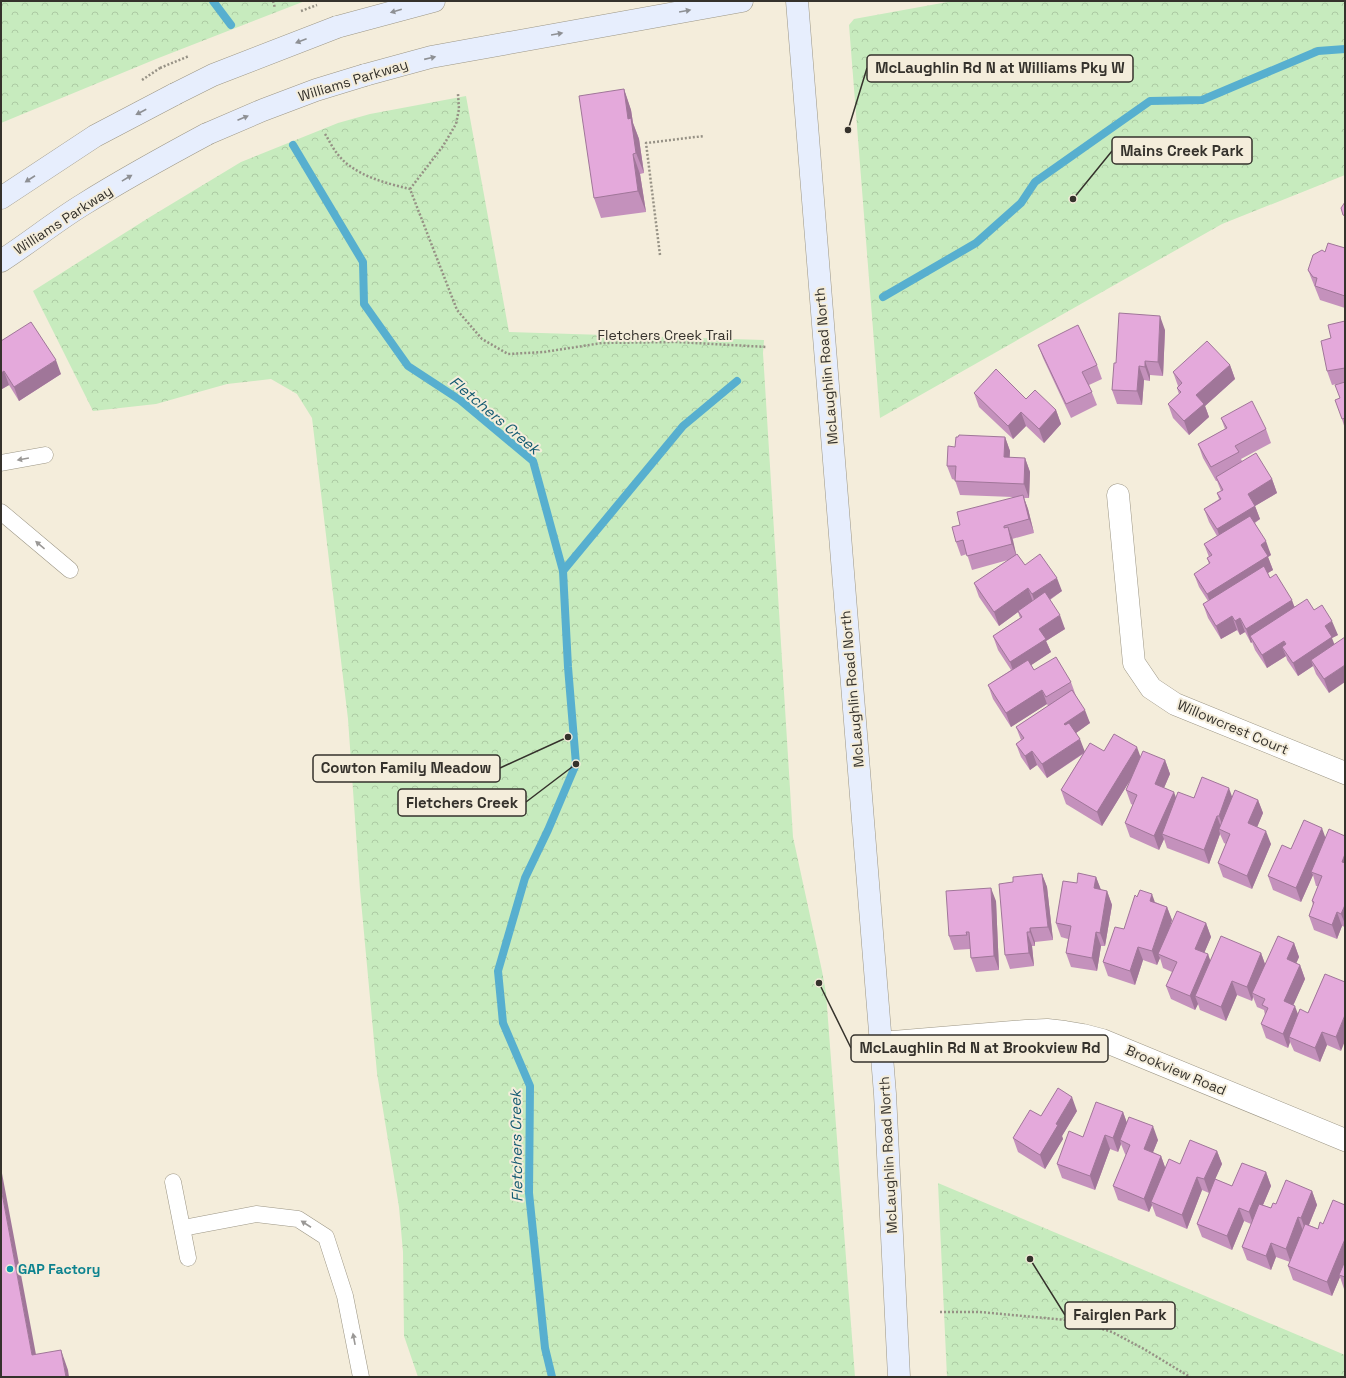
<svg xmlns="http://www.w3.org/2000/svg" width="1346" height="1378" viewBox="0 0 1346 1378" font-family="'Space Grotesk',sans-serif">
<defs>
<pattern id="park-crowns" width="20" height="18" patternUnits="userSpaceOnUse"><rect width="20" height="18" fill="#c7ebbe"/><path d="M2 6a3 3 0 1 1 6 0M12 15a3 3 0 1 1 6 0" fill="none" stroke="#accaa3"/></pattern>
</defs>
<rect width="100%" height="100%" fill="#f4eddb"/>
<path fill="url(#park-crowns)" d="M1 1H305L156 59 1 123Z
M953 1H1345V175L1222 224 880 418 849 25 854 19Z
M466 96 509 332 764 340 763 353 793 837 822 971 826 993 855 1377H418L404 1336 403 1252 399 1207 377 1073 360 890 348 719 312 418 297 394 271 379 227 384 156 404 93 411 33 291 150 217 241 162 338 123 370 114Z
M938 1183 1345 1355V1377H947Z"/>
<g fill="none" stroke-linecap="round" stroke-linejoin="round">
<path stroke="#57afcf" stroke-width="8" d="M213 1 231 25
M293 145 363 262 364 304 408 366 460 400 533 461 563 571 568 667 576 764 548 830 525 878 498 971 503 1023 530 1086 529 1193 545 1348 552 1377
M883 297 976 243 1021 203 1035 182 1150 101 1202 100 1318 51 1345 49
M563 571 683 426 737 381"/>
<defs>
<path id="service" d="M1 463 45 455
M1 512 70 570
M173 1182 188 1258
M183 1228 256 1214 298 1219 326 1237 345 1296 361 1377"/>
<path id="minor" d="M1118 495 1134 663 1151 688 1175 704 1345 773
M881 1043 1026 1031 1047 1030 1065 1032 1083 1035 1102 1040 1345 1140"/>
<path id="secondary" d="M797 1 885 1094 899 1377
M337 27 434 1
M365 75 431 57 742 1
M1 198 95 136 175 94
M1 261C29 243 56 221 84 204 124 179 166 156 207 134"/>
</defs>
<use href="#service" stroke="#9c9685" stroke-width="17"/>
<use href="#minor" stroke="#9c9685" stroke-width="23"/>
<use href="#secondary" stroke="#9c9685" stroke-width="23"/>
<path stroke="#969185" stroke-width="2.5" stroke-dasharray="2 2" stroke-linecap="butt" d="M273 1 275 8
M142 80 160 68
M325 134C329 140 332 147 336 152 352 175 385 183 410 189L457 310 482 339 508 354 544 352 602 343 677 342 767 347
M410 189 443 146 456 124 459 109 458 94
M660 255 646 143 704 136
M940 1312H980L1077 1321 1112 1332 1144 1349 1190 1377"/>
<use href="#service" stroke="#fff" stroke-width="16"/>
<use href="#minor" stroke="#fff" stroke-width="22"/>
<use href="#secondary" stroke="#e7eefd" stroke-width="22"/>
<defs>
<path id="secondary-bridge" d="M175 94 213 75 337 27
M207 134 263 110 316 90 365 75"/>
</defs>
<use href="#secondary-bridge" stroke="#9c9685" stroke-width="23" stroke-linecap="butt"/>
<path stroke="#969185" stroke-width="2.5" stroke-dasharray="2 2" stroke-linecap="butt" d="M301 11 317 5
M160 68 189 56"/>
<use href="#secondary-bridge" stroke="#e7eefd" stroke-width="22"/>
</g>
<path fill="#c491bc" d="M624 89 631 110 633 123 639 139 644 173 640 174 646 212 601 218 594 198Z
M1345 248V308L1320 300 1308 270 1325 252Z
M1345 321V429L1342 419 1340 398 1342 383 1332 385 1327 371 1331 338Z
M1165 330 1163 376 1150 375V381L1144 380 1142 405 1117 404 1112 390 1116 363Z
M1 341 61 374 19 401 9 385 2 389 1 388Z
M1038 345 1097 365 1102 379 1089 385 1097 405 1071 418 1043 358Z
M1230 365 1235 379 1205 406 1209 417 1189 435 1173 418 1168 404 1179 394 1177 388 1178 386 1173 372Z
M974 393 1026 399 1056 410 1061 424 1044 443 1026 426 1013 439 979 407Z
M1221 418 1266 429 1271 443 1241 459 1242 461 1272 479 1277 493 1255 506 1260 519 1255 523 1271 555 1268 557 1273 570 1268 573 1270 578 1295 607 1314 610 1338 635 1332 638 1329 693 1316 674 1313 666 1298 676 1287 660 1286 656 1267 668 1255 650 1252 642 1251 643 1245 632 1240 635 1237 630 1221 639 1208 618 1203 604 1208 601 1199 587 1194 574 1209 564 1207 558 1209 557 1204 544 1217 536 1209 522 1204 509 1219 499 1217 493 1221 491 1217 481H1216L1203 458 1198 444 1225 429Z
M1005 437 1010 451 1009 458H1025L1030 472 1029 498H1024L1028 509 1034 533 1012 539 1016 554 1025 565 1062 591 1050 600 1065 629 1046 641 1051 652 1031 665 1034 670 1071 682 1076 696 1090 723 1076 733 1084 751H1104L1140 758 1165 760 1170 774 1164 788 1176 798 1232 796 1258 800 1263 813 1257 827 1271 844 1252 889 1223 877 1218 863 1226 844 1224 843 1220 834 1209 864 1167 848 1164 839 1159 850 1130 837 1125 823 1133 805 1131 804 1126 790 1132 777 1102 826 1066 804 1061 790 1083 754 1047 778 1037 765 1030 770 1021 757 1016 744 1021 740 1016 727 1048 706 1047 704 1011 727 993 699 988 685 1011 670 998 650 993 636 1020 618 1018 612 999 626 979 597 974 583 1008 560 972 570 967 554 961 556 956 542 960 525 1013 497 960 495 955 480 952 479 947 466 955 447Z
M1345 836V927L1342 926 1337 939 1314 930 1309 916 1313 905 1312 901 1318 886H1316L1313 875 1301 902 1273 890 1268 876 1291 849 1325 837Z
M1042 874 1047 887 1053 940 1035 942V946H1032L1034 966 1010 969 1005 955 1013 882Z
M1096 877 1101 890 1107 891 1112 905 1105 946H1101L1097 971 1071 967 1066 953 1068 939 1061 937 1056 923 1077 883Z
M996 901 999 970 976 972 971 958 970 949 954 950 949 936Z
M1155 902 1167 907 1172 920 1169 929 1206 923 1211 937 1204 953 1208 954 1210 961 1261 953 1265 964 1294 943 1299 957 1296 963 1300 965 1305 979 1293 1005 1298 1014 1308 1013 1325 974 1341 1051 1327 1045 1320 1062 1294 1051 1290 1042 1288 1048 1266 1038 1261 1024 1265 1015 1264 1010 1257 1007 1253 997 1252 1001 1237 995 1226 1021 1200 1010 1198 1004 1195 1010 1171 999 1166 986 1172 972 1163 968 1160 958 1157 965 1143 960 1135 985 1108 976 1103 962 1124 929Z
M1077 1111 1062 1136 1063 1139 1045 1169 1018 1152 1013 1138 1041 1116Z
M1123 1112 1127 1123 1158 1140 1153 1152 1161 1156 1165 1167 1180 1164 1217 1151 1222 1164 1215 1179 1232 1186 1266 1172 1271 1186 1263 1205 1271 1208 1276 1204 1312 1191 1317 1205 1309 1225 1318 1229 1345 1205V1289H1344L1340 1277 1332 1296 1293 1280 1288 1266 1290 1262 1276 1257 1271 1270 1247 1260 1242 1247 1251 1224 1244 1221 1232 1250 1202 1237 1197 1224 1209 1193 1202 1190 1187 1229 1156 1216 1152 1205 1149 1212 1118 1200 1113 1186 1126 1155 1125 1154 1121 1144 1118 1152 1110 1149 1095 1190 1062 1178 1057 1164Z"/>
<path fill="#a07699" d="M624 89 631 110 633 123 639 139 644 173 636 153 628 119Z
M633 154 640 174 646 212 638 191Z
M1160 316 1165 330 1163 376 1158 362Z
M56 360 61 374 19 401 14 387Z
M1145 361 1150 375V381L1145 367Z
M1230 365 1235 379 1205 406 1209 417 1189 435 1184 421 1196 395Z
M1139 366 1144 380 1142 405 1137 391Z
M4 371 9 385 2 389 1 387V373Z
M1056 410 1061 424 1044 443 1039 429Z
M1021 412 1026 426 1013 439 1008 426Z
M1005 437 1010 451 1009 471 1004 457Z
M1025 458 1030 472 1029 498 1024 484Z
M1272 479 1277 493 1255 506 1260 519 1222 543 1217 529 1248 494Z
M1023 495 1028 509 1034 533 1029 519Z
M1008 527 1013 540 1017 558 1012 544Z
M1266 541 1271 555 1268 557 1273 570 1212 608 1207 594 1261 545Z
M1057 578 1062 591 1037 608 1032 594Z
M1028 588 1033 602 1018 611V612L999 626 994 612Z
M1292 600 1297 614 1250 636 1252 642 1251 643 1246 629Z
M1060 615 1065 629 1046 641 1051 652 1015 676 1010 662 1039 629Z
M1232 616 1237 630 1221 639 1216 626Z
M1240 618 1245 632 1240 635 1235 621Z
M1332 621 1338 635 1332 638 1337 651 1311 660 1313 666 1298 676 1293 663 1325 626Z
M1284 641 1289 655 1282 647 1286 656 1267 668 1262 655Z
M1345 665V682L1329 693 1324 679Z
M1042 690 1047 704 1011 727 1006 713Z
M1085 710 1090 723 1069 738 1064 724Z
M1080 739 1085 752 1047 778 1042 764Z
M1137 747 1142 761 1102 826 1097 812Z
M1032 751 1037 765 1030 770 1025 756Z
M1165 760 1170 774 1160 797 1155 784Z
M1229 788 1234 802 1224 830 1219 816Z
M1174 792 1179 806 1162 834 1164 839 1159 850 1154 836Z
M1258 800 1263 813 1253 837 1248 823Z
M1217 816 1222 830 1219 829 1220 834 1209 864 1204 850Z
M1322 828 1327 842 1311 872 1313 875 1301 902 1296 888Z
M1266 831 1271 844 1252 889 1247 876Z
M1345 854V871L1342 862Z
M1042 874 1047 887 1053 940 1048 927Z
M1096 877 1101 890 1094 888Z
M991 888 996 901 999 970 994 956Z
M1107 891 1112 905 1105 946 1100 933Z
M1152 894 1157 908 1150 901Z
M1345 905V924L1341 914Z
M1167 907 1172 920 1161 955 1158 954 1160 958 1157 965 1152 951Z
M1337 912 1342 926 1337 939 1332 925Z
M1206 923 1211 937 1200 963 1195 949Z
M1030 928 1035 942V946L1030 932Z
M1027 932 1032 946 1034 966 1029 953Z
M1096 932 1101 946 1097 971 1092 958Z
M1294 943 1299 957 1292 973 1287 959Z
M1138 947 1143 960 1135 985 1130 971Z
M1261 953 1266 967 1252 993 1253 997 1252 1001 1247 987Z
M1208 954 1213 968 1195 996 1198 1004 1195 1010 1190 996Z
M1300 965 1305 979 1289 1015 1284 1001Z
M1232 981 1237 995 1226 1021 1221 1007Z
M1295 1006 1300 1020 1289 1037 1290 1042 1288 1048 1283 1034Z
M1345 1015V1041L1341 1051 1336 1037Z
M1322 1032 1327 1045 1320 1062 1315 1048Z
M1072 1097 1077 1111 1062 1136 1063 1139 1045 1169 1040 1155 1056 1124Z
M1123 1112 1128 1126 1120 1140 1121 1144 1118 1152 1113 1138Z
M1153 1126 1158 1140 1149 1162 1144 1149Z
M1105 1135 1110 1149 1095 1190 1090 1176Z
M1217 1151 1222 1164 1209 1193 1204 1179Z
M1161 1156 1166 1170 1151 1202 1152 1205 1149 1212 1144 1199Z
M1 1168 40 1376 32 1355 1 1188Z
M1266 1172 1271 1186 1254 1226 1249 1212Z
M1197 1177 1202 1190 1187 1229 1182 1215Z
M1312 1191 1317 1205 1306 1232 1301 1218Z
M1239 1208 1244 1221 1232 1250 1227 1236Z
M1298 1217 1303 1231 1291 1263 1286 1249Z
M1345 1239V1265L1339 1275 1340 1277 1332 1296 1327 1282Z
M1271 1243 1276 1257 1271 1270 1266 1256Z
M61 1350 68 1370 69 1377H66Z"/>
<path fill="#e4a9db" stroke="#a07699" d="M624 89 628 119 631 118 636 153 633 154 638 191 594 198 579 96Z
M1345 202V216L1343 215 1341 208Z
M1328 243 1345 248V296L1315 286 1317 278 1313 277 1308 270 1313 255 1322 250 1325 252Z
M1119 313 1160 316 1158 362 1145 361V367L1139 366 1137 391 1112 390 1114 363H1116Z
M1345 321V368L1327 371 1321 341 1331 338 1328 325Z
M31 322 56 360 14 387 4 371 1 373V341Z
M1078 325 1097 365 1082 372 1092 392 1066 404 1038 345Z
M1207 341 1230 365 1196 395 1204 404 1184 421 1168 404 1181 392 1177 388 1182 383 1173 372Z
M996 369 1026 399 1035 390 1056 410 1039 429 1021 412 1008 426 974 393Z
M1345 382V418L1342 419 1335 400 1340 398 1335 385Z
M1252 401 1266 429 1235 446 1239 452 1211 467 1198 444 1227 428 1221 418Z
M959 435 1005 437 1004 457 1025 458 1024 484 955 481 956 466H947L948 446 955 447 956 437H958Z
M1256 453 1272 479 1248 494 1255 506 1217 529 1204 509 1221 499 1217 493 1223 490 1216 477Z
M1023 495 1029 519 1004 526V528L1008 527 1012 544 967 556 963 540 956 542 952 527 960 525 957 512Z
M1250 516 1266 541 1261 545 1268 556 1207 594 1194 574 1210 563 1207 558 1212 555 1204 544Z
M1017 554 1025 565 1040 554 1057 578 1032 594 1028 588 994 612 974 583Z
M1264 566 1270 578 1276 574 1292 600 1246 629 1240 618 1235 621 1232 616 1216 626 1203 604Z
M1045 592 1060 615 1039 629 1046 639 1010 662 993 636 1022 617 1018 611Z
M1307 599 1314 610 1322 605 1332 621 1325 626 1332 637 1293 663 1282 647 1286 644 1284 641 1262 655 1250 636Z
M1345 637V665L1324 679 1311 660Z
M1056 657 1071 682 1046 697 1042 690 1006 713 988 685 1028 660 1034 670Z
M1072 690 1085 710 1064 724 1065 725 1069 723 1080 739 1042 764 1032 751 1025 756 1016 744 1024 738 1016 727Z
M1114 734 1137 747 1097 812 1061 790 1090 743 1104 751Z
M1143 751 1165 760 1155 784 1174 792 1154 836 1125 823 1137 795 1126 790Z
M1202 777 1229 788 1219 816H1217L1204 850 1162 834 1178 792 1194 798Z
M1235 790 1258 800 1248 823 1266 831 1247 876 1218 863 1230 834 1219 829Z
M1304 820 1322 828 1296 888 1268 876 1282 845 1291 849Z
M1329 829 1345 836V854L1342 862 1345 863V905L1341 914 1337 912 1332 925 1309 916 1314 902 1312 901 1322 876 1311 872Z
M1078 873 1096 877 1094 888 1107 891 1100 933 1096 932 1092 958 1066 953 1071 926 1056 923 1063 881 1077 883Z
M1042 874 1048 927 1030 928V932H1027L1029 953 1005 955 999 884 1013 882V877Z
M991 888 994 956 971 958 969 932H966L967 935 949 936 946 891Z
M1140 890 1152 894 1150 901 1167 907 1152 951 1138 947 1130 971 1103 962 1115 927 1124 929 1135 895 1137 897Z
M1177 911 1206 923 1195 949 1208 954 1190 996 1166 986 1177 962 1158 954Z
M1221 936 1261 953 1247 987 1232 981 1221 1007 1195 996Z
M1278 936 1294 943 1287 959 1300 965 1284 1001 1295 1006 1283 1034 1261 1024 1268 1008 1262 1005 1265 999 1252 993Z
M1325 974 1345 982V1015L1336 1037 1322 1032 1315 1048 1289 1037 1300 1009 1308 1013Z
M1058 1088 1072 1097 1056 1124 1058 1125 1040 1155 1013 1138 1030 1110 1041 1116Z
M1096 1102 1123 1112 1113 1138 1105 1135 1090 1176 1057 1164 1069 1131 1083 1137Z
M1129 1117 1153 1126 1144 1149 1161 1156 1144 1199 1113 1186 1130 1145 1120 1140Z
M1190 1140 1217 1151 1204 1179 1197 1177 1182 1215 1151 1202 1169 1159 1180 1164Z
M1242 1163 1266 1172 1249 1212 1239 1208 1227 1236 1197 1224 1215 1179 1232 1186Z
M1286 1180 1312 1191 1301 1218 1298 1217 1286 1249 1271 1243 1266 1256 1242 1247 1259 1204 1271 1208 1273 1203 1276 1204Z
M1 1188 32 1355 61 1350 66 1377H1Z
M1333 1200 1345 1205V1239L1327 1282 1288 1266 1305 1224 1318 1229 1320 1222 1323 1224Z
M1345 1261V1277L1339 1275Z"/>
<defs><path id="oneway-solid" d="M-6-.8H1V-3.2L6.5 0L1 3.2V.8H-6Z"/></defs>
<g fill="#8e9094">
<use href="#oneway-solid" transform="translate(396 11) rotate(164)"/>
<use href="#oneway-solid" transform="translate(685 11) rotate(-10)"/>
<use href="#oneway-solid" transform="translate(557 34) rotate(-10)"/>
<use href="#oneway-solid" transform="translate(301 41) rotate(159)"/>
<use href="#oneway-solid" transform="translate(430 58) rotate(-13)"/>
<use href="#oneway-solid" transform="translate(141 112) rotate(152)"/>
<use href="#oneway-solid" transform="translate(243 118) rotate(-23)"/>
<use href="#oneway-solid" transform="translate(127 178) rotate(-31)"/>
<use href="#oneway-solid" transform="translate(30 179) rotate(147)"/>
</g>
<g fill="#9a9896">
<use href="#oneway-solid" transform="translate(23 459) rotate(170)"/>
<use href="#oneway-solid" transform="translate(40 545) rotate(-140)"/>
<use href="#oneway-solid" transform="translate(306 1224) rotate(-147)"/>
<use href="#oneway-solid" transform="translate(354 1339) rotate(-101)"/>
</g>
<circle fill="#0f9aa8" stroke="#f4eddb" stroke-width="1.5" cx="10" cy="1269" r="4"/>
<g text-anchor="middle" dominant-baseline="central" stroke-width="4" stroke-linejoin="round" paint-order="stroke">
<g font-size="14" fill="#35322c" stroke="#f4eddb">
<text transform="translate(353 80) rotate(-17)">Williams Parkway</text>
<text transform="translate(63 220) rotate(-33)">Williams Parkway</text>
<text x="665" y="335">Fletchers Creek Trail</text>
<text transform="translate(826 366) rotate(-95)">McLaughlin Road North</text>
<text transform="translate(852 689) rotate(-95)">McLaughlin Road North</text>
<text transform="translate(1233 727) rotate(23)">Willowcrest Court</text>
<text transform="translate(1176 1070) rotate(23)">Brookview Road</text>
<text transform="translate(888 1155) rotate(-93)">McLaughlin Road North</text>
</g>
<g font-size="14" font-weight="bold" fill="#0d838f" stroke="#f4eddb" text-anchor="start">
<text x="18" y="1269">GAP Factory</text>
</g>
<g font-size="15" font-style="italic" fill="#155b72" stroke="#f4eddb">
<text transform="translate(495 415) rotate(40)">Fletchers Creek</text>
<text transform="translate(516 1146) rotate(-91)">Fletchers Creek</text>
</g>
</g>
<path fill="none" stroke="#35322c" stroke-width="1.5" d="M848 130L867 68M1073 199L1112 151M568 737L500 768M576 764L526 802M819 983L851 1048M1030 1259L1065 1315"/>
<g fill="#35322c" stroke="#f4eddb" stroke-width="1.5">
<circle cx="848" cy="130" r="4"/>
<circle cx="1073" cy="199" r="4"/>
<circle cx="568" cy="737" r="4"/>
<circle cx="576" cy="764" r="4"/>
<circle cx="819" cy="983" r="4"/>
<circle cx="1030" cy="1259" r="4"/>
</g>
<g fill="#f4eddb" stroke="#35322c" stroke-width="1.5">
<rect x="867" y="55" width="266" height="27" rx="4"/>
<rect x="1112" y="137" width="140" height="27" rx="4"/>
<rect x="313" y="755" width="187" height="27" rx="4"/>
<rect x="398" y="789" width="128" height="27" rx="4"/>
<rect x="851" y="1035" width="257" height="27" rx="4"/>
<rect x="1065" y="1302" width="110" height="27" rx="4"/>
</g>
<g font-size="15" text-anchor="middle" font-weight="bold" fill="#35322c">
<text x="1000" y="73">McLaughlin Rd N at Williams Pky W</text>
<text x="1182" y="156">Mains Creek Park</text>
<text x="406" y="773">Cowton Family Meadow</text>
<text x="462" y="808">Fletchers Creek</text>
<text x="980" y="1053">McLaughlin Rd N at Brookview Rd</text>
<text x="1120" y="1320">Fairglen Park</text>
</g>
<rect width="1346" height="1378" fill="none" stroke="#35322c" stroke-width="4"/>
</svg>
